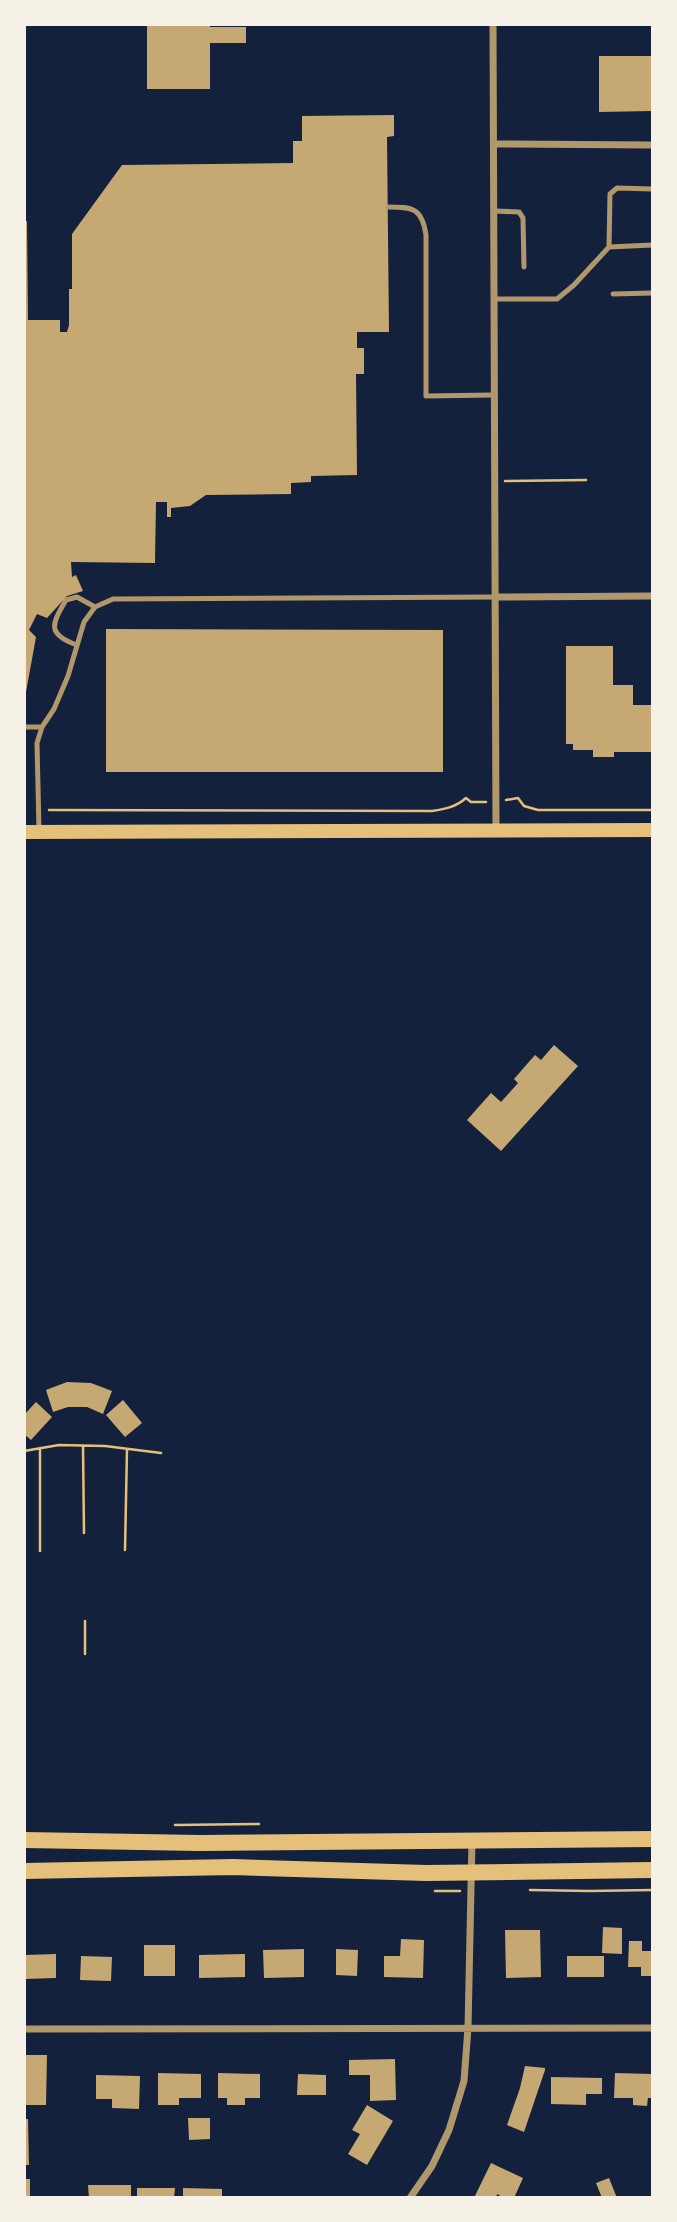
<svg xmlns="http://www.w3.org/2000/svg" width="677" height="2222" viewBox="0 0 677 2222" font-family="Poppins,sans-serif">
<rect width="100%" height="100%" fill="#14213d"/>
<path fill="#c6a872" d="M147 24H210V27H246V43H210V89H147Z
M599 56H652V111L599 112Z
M394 115V136L387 137 389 332H357V348H364V374H356L357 475 311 476V482L291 483V494L206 495 190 506 171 508V517H167V502H156L155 563 71 562 72 577 76 575 83 591 67 596 47 618 37 614 29 630 36 637 24 703V221H27L28 320H60V332H67L69 325V289H72V234L122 165 293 163V141H302V116Z
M106 629 443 630V772H106Z
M566 646H613V685H633V705H652V752H614V757H593V750H573V744H566Z
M554 1045 578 1066 501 1151 467 1120 491 1093 501 1102 518 1083 514 1079 535 1055 541 1060Z
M67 1382 91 1383 112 1391 103 1414 87 1407H68L53 1412 46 1390Z
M123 1400 142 1423 125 1437 106 1415Z
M36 1402 52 1417 31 1440 24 1434V1415Z
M603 1927 622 1928V1954L602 1953Z
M505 1930H540L541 1977 506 1978Z
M401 1939 424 1940 423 1978 384 1977V1956H400Z
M629 1941H642V1951H652V1976H641V1967H628Z
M144 1945H175V1976H144Z
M304 1949V1977L264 1978 263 1950Z
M336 1949 358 1950 357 1976 336 1975Z
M56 1954V1978L24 1979V1955Z
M245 1954V1977L199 1978V1955Z
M81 1956 112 1957 111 1981 80 1980Z
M567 1956H604V1977H567Z
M24 2055H47L46 2105H24Z
M395 2059 396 2100 370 2101V2075H349V2060Z
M525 2066 545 2068V2070L524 2132 507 2125 520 2088Z
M158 2073 201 2074V2098H179V2105H158Z
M218 2073 260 2074V2098H245V2105H227V2098H218Z
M615 2073 652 2074V2098H648L647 2106 633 2105V2098H614Z
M298 2074 326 2075V2095H297Z
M96 2075 140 2076 139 2109 112 2108V2099H96Z
M551 2077 602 2078V2094H586V2105L551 2104Z
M367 2105 393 2121 367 2165 348 2154 360 2134 352 2130Z
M188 2118H210V2139L189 2140Z
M24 2119H28L29 2165H24Z
M491 2163 523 2178 514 2198H504L497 2194 496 2198H474Z
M609 2178 617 2198H602L596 2183Z
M24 2179H30V2198H24Z
M88 2185H131V2198H89Z
M137 2188H175L174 2198H137Z
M183 2188 222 2189V2198H183Z"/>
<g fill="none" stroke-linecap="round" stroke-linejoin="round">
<path stroke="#e5c07b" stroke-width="2.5" d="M505 481 586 480
M506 800 518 798 524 806 538 810H652
M49 810 432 811C445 809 456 807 466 798L471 802H486
M83 1446 84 1533
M24 1451 59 1445 105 1446 161 1453
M125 1550 127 1449
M40 1551V1449
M85 1621V1654
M175 1825 259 1824
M530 1890 589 1891 652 1890
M435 1891H460"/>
<path stroke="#b1986c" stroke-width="5" d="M388 207C413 207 422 208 426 235V396L493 395
M495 211 519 212 523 218 524 267
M609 247 610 194 617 188 652 189
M613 294 652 293
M495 299H557L574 285 609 247 652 245
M77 645C46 634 52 624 66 600L77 597 95 607
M24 727H42
M39 830 37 743 42 727 54 709 68 676 84 622 95 607 113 599 495 597"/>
<path stroke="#b1986c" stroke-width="7" d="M493 24 496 831
M495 144 652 145
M495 597 652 596
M24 2029 652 2028
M410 2198 432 2166 449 2130 464 2081 468 2028 472 1841"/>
<path stroke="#e5c07b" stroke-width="14" d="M24 832 652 830"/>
<path stroke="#e5c07b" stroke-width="16" d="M24 1840 199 1843 652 1839
M24 1871 233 1867 426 1873 652 1870"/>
</g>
<rect width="677" height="2222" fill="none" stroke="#f6f1e7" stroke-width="52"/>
</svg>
